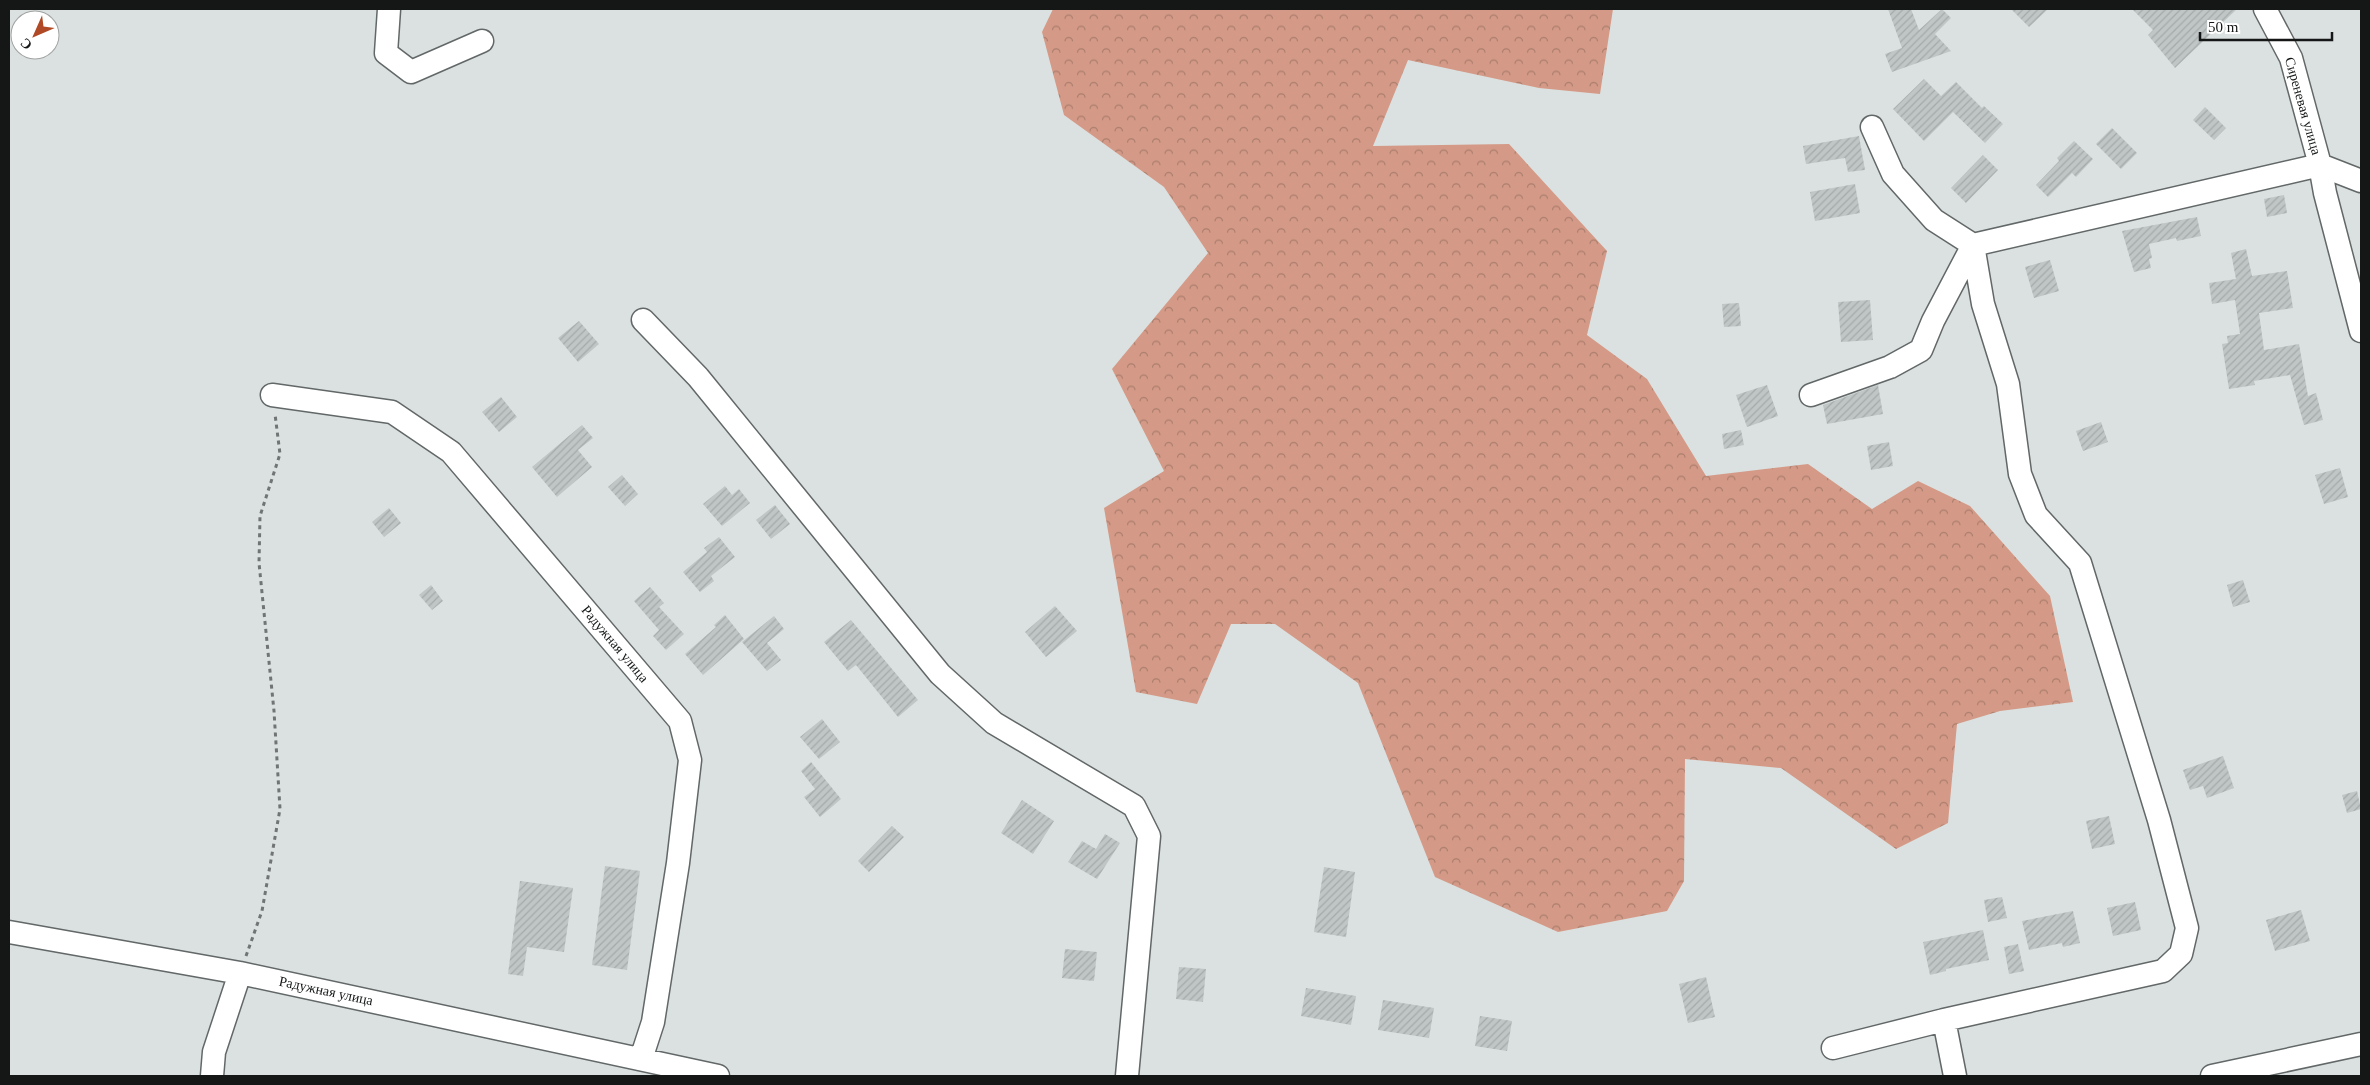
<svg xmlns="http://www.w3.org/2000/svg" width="2370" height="1085" viewBox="0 0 2370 1085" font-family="Georgia,serif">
<defs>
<pattern id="forest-crowns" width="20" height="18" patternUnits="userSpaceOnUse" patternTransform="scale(1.25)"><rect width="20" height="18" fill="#d49a87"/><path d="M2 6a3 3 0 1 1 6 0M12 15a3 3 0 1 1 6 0" fill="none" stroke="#ab7d6d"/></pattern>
<pattern id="building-hatch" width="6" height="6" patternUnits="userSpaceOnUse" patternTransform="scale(1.25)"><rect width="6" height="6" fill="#c0c6c6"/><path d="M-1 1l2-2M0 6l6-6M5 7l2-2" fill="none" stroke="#a4a9a9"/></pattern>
</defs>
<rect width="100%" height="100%" fill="#dbe1e0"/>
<path fill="url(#forest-crowns)" d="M1053 9H1613L1600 94 1539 88 1408 60 1373 146 1509 144 1607 251 1587 335 1647 379 1706 476 1808 464 1872 509 1918 481 1970 506 2050 596 2073 702 2000 711 1957 724 1948 823 1896 849 1781 768 1685 759 1684 881 1667 911 1558 932 1435 877 1358 683 1275 624H1231L1197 704 1136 692 1104 508 1164 471 1112 369 1208 253 1164 187 1064 115 1042 32Z"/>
<path fill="url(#building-hatch)" d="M1888 9H1911L1919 30 1942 9 1951 18 1935 34 1951 51 1892 72 1885 54 1902 48Z
M2011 9H2048L2029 27Z
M2132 9H2237L2175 68 2148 35 2153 30Z
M1924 79 1941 96 1956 82 1982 108 1984 106 2003 124 1985 143 1953 112 1924 141 1893 109Z
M2205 107 2226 128 2214 140 2193 120Z
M2112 128 2137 153 2121 169 2096 144Z
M1859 136 1865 170 1848 172 1845 158 1806 164 1803 146Z
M2074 141 2093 159 2076 177 2072 173 2048 197 2036 185 2059 161 2057 158Z
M1983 155 1998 170 1966 203 1951 188Z
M1855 184 1860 213 1815 221 1810 192Z
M2284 195 2287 213 2267 217 2264 199Z
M2197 217 2201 236 2177 241 2176 238 2149 244 2152 258 2149 259 2151 268 2134 272 2122 231Z
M2246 249 2252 276 2287 271 2293 308 2259 313 2264 350 2299 344 2308 396 2316 393 2323 420 2304 425 2290 375 2254 381 2255 385 2229 389 2222 344 2228 343 2227 336 2240 334 2235 300 2212 304 2209 283 2236 279 2231 253Z
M2050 260 2059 291 2034 298 2025 267Z
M1870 300 1873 340 1841 342 1838 302Z
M1739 303 1741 326 1724 327 1722 304Z
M579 321 599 344 578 362 558 338Z
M1767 385 1778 416 1747 427 1736 395Z
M1878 385 1883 414 1827 424 1823 405Z
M501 397 517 417 499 432 482 412Z
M2101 422 2108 442 2083 451 2076 431Z
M582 425 593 438 578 450 592 467 557 497 532 467Z
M1741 430 1744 445 1724 449 1722 434Z
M1889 442 1893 466 1871 470 1867 446Z
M2340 468 2348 497 2324 504 2315 475Z
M622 475 638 494 625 506 608 487Z
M725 486 732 495 739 489 750 503 722 526 703 504Z
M775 505 790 524 771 539 756 520Z
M389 508 401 523 384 537 372 522Z
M719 537 735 557 711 576 714 581 700 592 683 572 707 552 704 548Z
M2243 580 2250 602 2233 607 2227 585Z
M431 585 443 601 432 610 419 595Z
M650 587 664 603 659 607 684 634 666 650 653 636 659 630 634 601Z
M1055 606 1077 631 1046 657 1025 632Z
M725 615 744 639 703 675 685 654 716 627 714 625Z
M774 616 784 629 767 643 781 660 767 671 742 642Z
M851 620 918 700 898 717 856 665 848 671 824 642Z
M822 719 840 742 819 759 800 737Z
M2223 756 2234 788 2207 798 2203 786 2190 790 2183 770Z
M811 762 841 799 820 817 804 797 815 789 801 771Z
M2357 791 2361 809 2347 813 2342 795Z
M1022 800 1054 821 1033 854 1001 833Z
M2109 816 2115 844 2092 849 2086 821Z
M892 826 904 837 869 872 858 861Z
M1105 834 1120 843 1097 879 1068 862 1082 841 1096 849Z
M605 866 640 871 627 970 592 965Z
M1324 867 1355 872 1346 937 1314 932Z
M520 881 573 888 564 952 527 947 523 976 508 974Z
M2002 897 2007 918 1988 922 1984 900Z
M2135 902 2141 930 2113 936 2107 908Z
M2301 910 2310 941 2275 951 2266 920Z
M2073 911 2080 943 2063 947 2062 943 2029 950 2022 921Z
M1983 930 1989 960 1946 969V971L1930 975 1923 942Z
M2018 944 2024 971 2009 974 2004 947Z
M1065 949 1097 952 1094 981 1062 978Z
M1179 967 1206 969 1203 1002 1176 999Z
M1706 977 1715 1017 1688 1023 1679 984Z
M1306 988 1356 996 1351 1025 1301 1016Z
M1383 1000 1434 1008 1429 1038 1378 1030Z
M1480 1016 1512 1021 1507 1051 1475 1046Z"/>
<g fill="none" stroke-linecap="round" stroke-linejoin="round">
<defs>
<path id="minor" d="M389 9 386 53 411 72 482 41
M2265 9 2291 58 2320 165 2361 181
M1872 127 1893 174 1934 220 1973 245 2320 165 2325 193 2361 331
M643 320 698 377 940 674 994 723 1134 806 1149 836 1127 1076
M272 395 392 412 451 452 680 721 690 760 678 863 653 1022 641 1059
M1811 395 1890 367 1921 350 1933 321 1973 245
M9 932 240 973 718 1076
M1833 1048 1944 1020
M212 1076 214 1052 240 973
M1955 1076 1944 1020 2163 971 2181 954 2187 928 2159 820 2080 563 2036 515 2020 474 2008 384 1983 304 1973 245
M2212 1076 2361 1044"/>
</defs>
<use href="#minor" stroke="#626767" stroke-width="25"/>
<path stroke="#707474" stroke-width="3" stroke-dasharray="4 4" stroke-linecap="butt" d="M246 956 262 911 280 809 274 711 259 563 260 516 280 454 275 414"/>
<use href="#minor" stroke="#fff" stroke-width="22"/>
</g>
<g text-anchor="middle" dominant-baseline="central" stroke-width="4" stroke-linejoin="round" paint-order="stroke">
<g font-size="14" fill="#151717" stroke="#fff">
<text transform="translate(2303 106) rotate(74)">Сиреневая улица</text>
<text transform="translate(615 644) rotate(50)">Радужная улица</text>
<text transform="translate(326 991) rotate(12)">Радужная улица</text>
</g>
</g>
<rect width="2370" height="1085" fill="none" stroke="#151717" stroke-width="20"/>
<g transform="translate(35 35) rotate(225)"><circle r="24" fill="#ffffff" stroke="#a1a2a2"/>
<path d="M0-4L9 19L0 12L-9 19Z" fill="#b04925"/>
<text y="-8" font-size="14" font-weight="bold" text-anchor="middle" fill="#151717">С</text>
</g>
<path d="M2200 32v8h132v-8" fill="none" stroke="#151717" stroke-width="2.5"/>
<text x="2208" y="32" font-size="15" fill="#151717" stroke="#ffffff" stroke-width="4" paint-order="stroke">50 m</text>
</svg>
